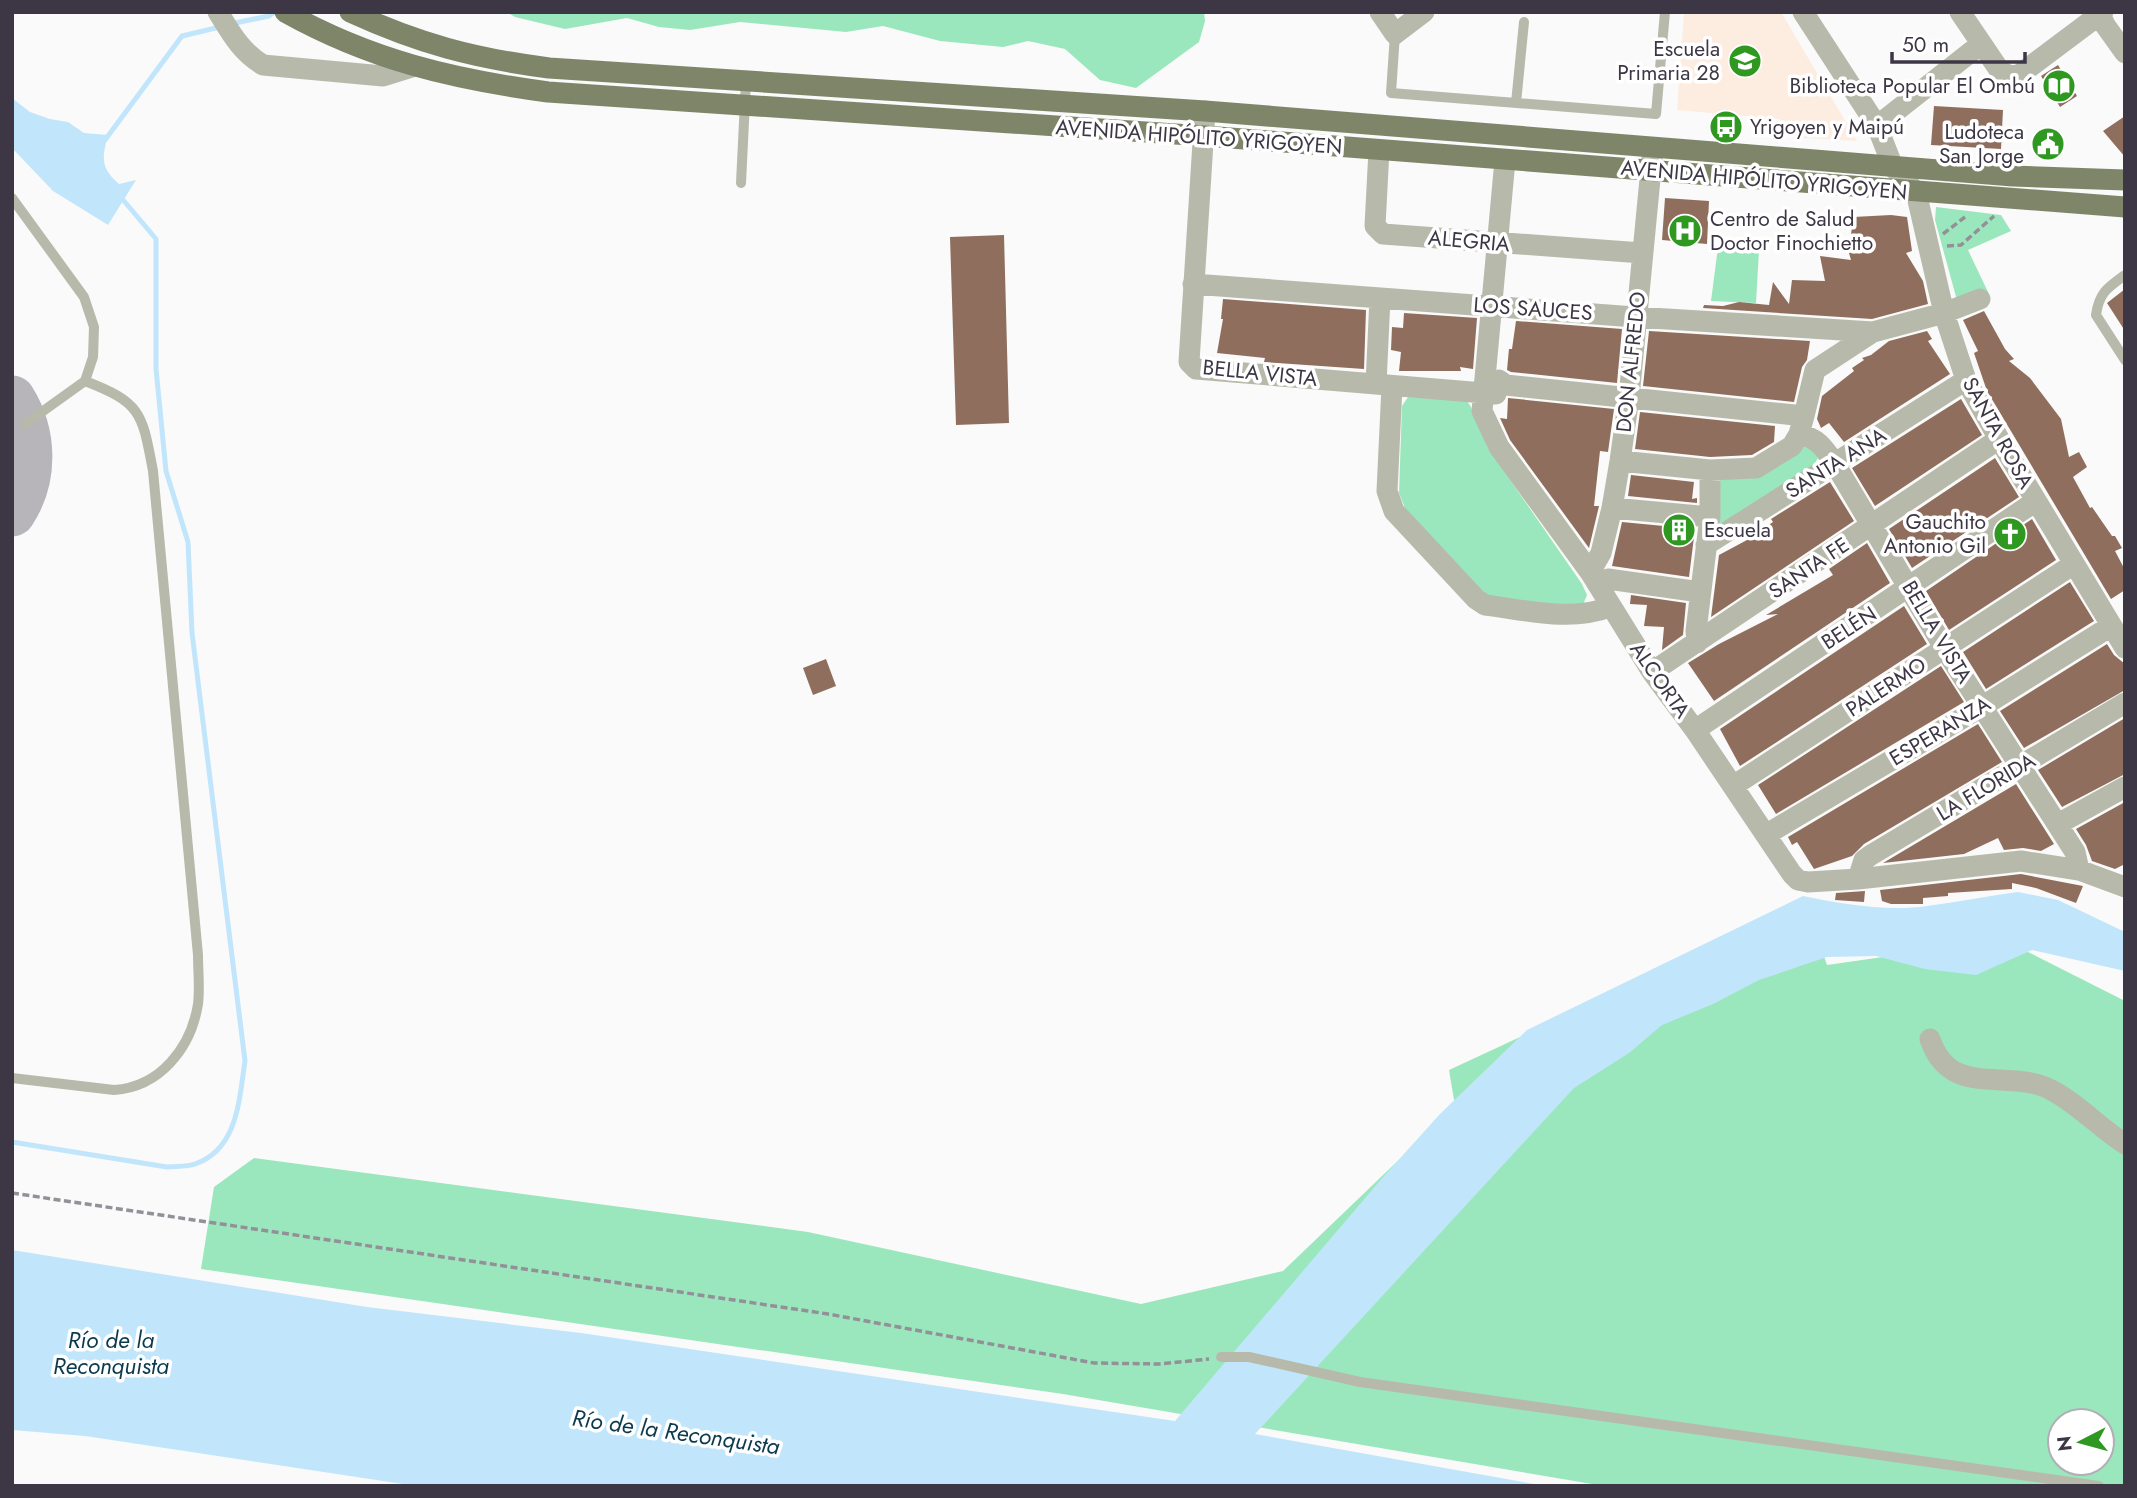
<svg xmlns="http://www.w3.org/2000/svg" width="2137" height="1498" viewBox="0 0 2137 1498" font-family="Jost,sans-serif">
<rect width="100%" height="100%" fill="#fafafa"/>
<path fill="#fdece0" d="M1684 12H1781L1857 141 1789 137 1780 119 1677 110Z"/>
<path fill="#9be7bd" fill-rule="evenodd" d="M507 12H1204L1205 21 1199 42 1136 88 1100 80 1065 49 1028 41 1003 47 940 41 883 26 846 32 740 22 690 30 659 27 627 18 565 29 515 17Z
M1936 207 2001 215 2011 231 1968 250 1988 292 1958 304 1935 220Z
M1718 247 1759 250 1756 303 1711 301Z
M1408 397 1467 401 1471 407 1488 448 1582 584 1587 595 1582 607 1487 599 1405 508 1399 493 1402 406Z
M1805 445 1811 446 1818 458 1814 465 1722 526 1716 525 1719 482 1723 477Z
M1806 904 1827 965 1904 954 2014 945 2125 1001V1486H1604L1063 1394 201 1269 214 1187 254 1158 808 1232 1141 1304 1283 1271 1455 1106 1449 1070ZM2060 1421H2102V1463H2060Z"/>
<path fill="#c1e6fb" d="M12 98 30 112 50 119 68 122 84 133 108 135C102 158 100 167 119 184L136 180 108 225 53 191 12 148Z
M2018 892 2058 900 2125 932V971L2032 950 1976 975 1925 969 1876 956 1827 957 1759 980 1713 1004 1662 1025 1629 1053 1574 1088 1255 1434 1545 1486H416L85 1436 12 1430V1250L367 1307 581 1333 1175 1421 1384 1176 1440 1114 1527 1030 1803 896C1842 904 1888 912 1927 906 1957 902 1988 896 2018 892Z"/>
<g fill="none" stroke-linecap="round" stroke-linejoin="round">
<path stroke="#c1e6fb" stroke-width="5" d="M230 24 269 16 274 12
M105 140 182 36 220 27
M12 1142 167 1167C176 1166 187 1167 195 1164 238 1149 239 1100 245 1061L192 633 188 542 166 471 156 369V239L119 195"/>
<path stroke="#b7b4ba" stroke-width="47" d="M12 399C34 434 35 479 12 513"/>
</g>
<path fill="#906e5e" d="M2058 65 2077 96 2060 107 2041 76Z
M1934 106 2003 110 2001 149 1931 145Z
M2125 116V157L2103 131Z
M2038 134H2059L2058 155 2037 154Z
M1665 198 1709 201 1707 244 1662 240Z
M1891 215 1907 217 1912 251 1906 253 1923 281 1928 304 1872 319 1703 308 1704 305 1723 306 1739 302 1769 305 1773 282 1789 304 1792 280 1825 281 1820 256 1851 260 1849 253 1853 217Z
M1004 235 1009 423 956 425 950 237Z
M2125 289V331L2107 303Z
M1223 299 1366 310 1364 369 1264 362 1265 358 1217 353 1223 319H1221Z
M1984 311 2005 349 2014 359 2009 361 2030 378 2061 419 2069 457 2079 452 2087 467 2073 477 2090 508 2092 507 2112 536H2115L2122 548 2115 551 2125 570V590L2111 599 1987 391 1974 353 1978 351 1963 320Z
M1404 313 1477 318 1473 369 1460 367 1461 371H1399L1401 352 1391 350 1392 327 1403 328Z
M1516 321 1622 329 1617 383 1511 372 1507 370 1509 349H1512Z
M1649 331 1810 341 1807 360 1802 367 1794 402 1643 386Z
M1927 331 1932 339 1928 341 1950 374 1844 442 1829 423 1821 428 1817 419 1822 396 1854 371 1852 368 1864 360 1862 358 1871 355 1889 341Z
M1508 398 1614 409 1608 452 1600 451 1594 506H1599L1589 548 1510 440 1500 418 1507 419Z
M1961 399 1982 435 1875 506 1852 468Z
M1640 412 1775 426 1774 442 1752 455 1710 457 1635 449Z
M1995 458 2019 497 1912 568 1889 529Z
M1631 475 1694 482 1692 499 1697 498V503L1628 496Z
M1830 482 1854 521 1711 617 1719 555 1747 540 1773 522 1771 519Z
M2032 519 2056 560 1949 630 1926 591Z
M1622 522 1695 529 1689 577 1612 566Z
M1867 543 1890 583 1714 701 1688 663 1719 644 1778 614 1766 615 1833 575 1829 569Z
M2070 582 2094 621 1986 689 1963 652Z
M1631 595 1686 603 1683 635 1662 650 1664 627 1644 626 1647 605 1630 604Z
M1904 606 1927 644 1740 766 1720 729Z
M2107 644 2114 655 2125 664V690L2024 748 2000 711Z
M826 659 836 686 813 695 803 668Z
M1941 666 1964 702 1776 814 1758 785Z
M2125 718V774L2062 807 2038 770Z
M1978 724 2002 762 1864 844 1852 856 1814 869 1797 842 1792 845 1788 837Z
M2016 784 2054 844 2041 851 2023 848 2004 850 1998 838 1964 854 1883 863Z
M2125 802V864L2115 869 2092 861 2086 845 2076 829Z
M2021 874 2083 886 2076 903 2036 888 2012 883V889L1948 893V896L1923 898V904H1891L1882 901 1880 890Z
M1865 891 1864 902 1835 900 1836 893Z"/>
<g fill="none" stroke-linecap="round" stroke-linejoin="round">
<path stroke="#939098" stroke-width="3.5" stroke-dasharray="7 3.5" stroke-linecap="butt" d="M1943 234 1965 217
M1947 246 1961 245 1994 216
M12 1193 828 1314 1094 1363 1159 1364 1209 1359"/>
<path stroke="#b7baab" stroke-width="10" d="M1395 34 1391 93 1656 114 1665 12
M1516 103 1524 22
M741 183 746 81
M12 198 84 297 94 327 93 357 85 381 25 424
M2125 275C2107 288 2099 293 2096 315L2125 360
M12 1078 114 1090C160 1087 191 1048 198 1004 200 988 198 971 198 955L153 471C142 413 142 403 85 381
M1221 1357H1249L1360 1382 2099 1486"/>
<path stroke="#b7baab" stroke-width="21" d="M218 12C231 33 241 52 263 65L383 76 412 67
M1380 12 1395 34 1424 12
M1803 12 1877 126 1893 167 1916 192 1944 313 1966 380 1999 439 2125 648
M1960 12 2000 71 2010 76 2019 75 2103 12
M2099 12 2105 25 2125 53
M1205 111 1189 362 1196 369 1496 394
M1877 126 1981 44
M1379 150 1375 226 1383 234 1642 253
M1505 160 1482 411 1499 447 1590 572 1652 672 1695 730 1792 874 1798 880 1808 882 1858 879 2021 861 2079 870 2125 887
M1193 284 1635 317 1873 332
M1499 380 1506 385 1804 416 1799 434 1792 446 1756 468 1710 470 1620 461
M1376 384 1380 298
M1392 386 1387 491 1394 511 1476 599 1485 605C1526 610 1570 622 1610 607
M1804 416 1815 370 1873 332 1944 313 1980 299
M1799 434C1818 438 1824 448 1835 464L1945 649 2075 852 2079 870
M1612 508 1710 517
M1706 545 1966 380
M1590 572 1601 553 1612 508 1620 461 1629 397 1653 148
M1598 585 1608 579 1700 592
M1697 643 1696 631 1710 517V470
M1652 672 1999 439
M1695 730 2036 501
M1733 786 2074 564
M2058 824 2125 787
M1767 834 1983 706 2111 626
M1858 879 1864 860 1871 855 2125 703
M1930 1039C1951 1102 2011 1065 2055 1092 2080 1106 2100 1128 2125 1144"/>
<path stroke="#7f8569" stroke-width="21" d="M285 12C371 60 452 79 548 92L1205 136 2125 207
M350 12C420 44 473 58 549 68L1205 111 2013 176 2125 180"/>
</g>
<defs>
<symbol id="school-disc" viewBox="-11 -11 22 22"><circle r="9.5" fill="#2e9821" stroke="#fff"/><path d="M0-5L7-2L0 1L-7-2ZM-4 1L0 2.5L4 1V4Q0 6-4 4Z" fill="#fff"/></symbol>
<symbol id="library-disc" viewBox="-11 -11 22 22"><circle r="9.5" fill="#2e9821" stroke="#fff"/><path d="M-6-4Q-3-5.5-.7-3.5V5Q-3 3-6 4ZM6-4Q3-5.5 .7-3.5V5Q3 3 6 4Z" fill="#fff"/></symbol>
<symbol id="bus-disc" viewBox="-11 -11 22 22"><circle r="9.5" fill="#2e9821" stroke="#fff"/><path d="M-5-6H5V4H4V6H2V4H-2V6H-4V4H-5ZM-3.5-4V0h7V-4ZM-3.5 1.2v1.5H-2V1.2ZM2 1.2v1.5H3.5V1.2Z" fill="#fff"/></symbol>
<symbol id="civic-disc" viewBox="-11 -11 22 22"><circle r="9.5" fill="#2e9821" stroke="#fff"/><path d="M-.6-6.5H3V-4.5H.6V-3L4-1V1h2V6H-6V1h2V-1L-.6-3ZM-1.2 2.5V6h2.4V2.5Z" fill="#fff"/></symbol>
<symbol id="hospital-disc" viewBox="-11 -11 22 22"><circle r="9.5" fill="#2e9821" stroke="#fff"/><path d="M-5-5h3v3.5h4V-5h3V5h-3V1.5h-4V5h-3Z" fill="#fff"/></symbol>
<symbol id="building-disc" viewBox="-11 -11 22 22"><circle r="9.5" fill="#2e9821" stroke="#fff"/><path d="M-4-6H4V6H1V3H-1V6H-4ZM-2.5-4.3h1.7v1.8h-1.7ZM.8-4.3h1.7v1.8H.8ZM-2.5-1h1.7V.8h-1.7ZM.8-1h1.7V.8H.8Z" fill="#fff"/></symbol>
<symbol id="church-disc" viewBox="-11 -11 22 22"><circle r="9.5" fill="#2e9821" stroke="#fff"/><path d="M-1.2-6h2.4v3.5h3.3v2.4h-3.3V6h-2.4V-.1h-3.3v-2.4h3.3Z" fill="#fff"/></symbol>
</defs>
<g fill-rule="evenodd">
<use href="#school-disc" x="1726" y="42" width="38" height="38"/>
<use href="#library-disc" x="2040" y="67" width="38" height="38"/>
<use href="#bus-disc" x="1707" y="108" width="38" height="38"/>
<use href="#civic-disc" x="2029" y="125" width="38" height="38"/>
<use href="#hospital-disc" x="1666" y="212" width="38" height="38"/>
<use href="#building-disc" x="1660" y="511" width="38" height="38"/>
<use href="#church-disc" x="1991" y="515" width="38" height="38"/>
</g>
<g text-anchor="middle" dominant-baseline="central" stroke-width="7" stroke-linejoin="round" paint-order="stroke">
<g font-size="21" fill="#3d3745" stroke="#fff" text-anchor="end">
<text x="1720" y="49">Escuela<tspan x="1720" dy="24">Primaria 28</tspan></text>
<text x="2035" y="86">Biblioteca Popular El Ombú</text>
<text x="1750" y="127" text-anchor="start">Yrigoyen y Maipú</text>
<text x="2024" y="132">Ludoteca<tspan x="2024" dy="24">San Jorge</tspan></text>
<text x="1710" y="219" text-anchor="start">Centro de Salud<tspan x="1710" dy="24">Doctor Finochietto</tspan></text>
<text x="1986" y="522">Gauchito<tspan x="1986" dy="24">Antonio Gil</tspan></text>
<text x="1704" y="530" text-anchor="start">Escuela</text>
</g>
<g font-size="21" fill="#3d3745" stroke="#fff">
<text transform="translate(1199 137) rotate(4)">AVENIDA HIPÓLITO YRIGOYEN</text>
<text transform="translate(1764 180) rotate(5)">AVENIDA HIPÓLITO YRIGOYEN</text>
<text transform="translate(1469 241) rotate(5)">ALEGRIA</text>
<text transform="translate(1533 309) rotate(4)">LOS SAUCES</text>
<text transform="translate(1631 362) rotate(-84)">DON ALFREDO</text>
<text transform="translate(1260 373) rotate(6)">BELLA VISTA</text>
<text transform="translate(1998 433) rotate(61)">SANTA ROSA</text>
<text transform="translate(1836 463) rotate(-32)">SANTA ANA</text>
<text transform="translate(1809 568) rotate(-34)">SANTA FE</text>
<text transform="translate(1849 628) rotate(-33)">BELÉN</text>
<text transform="translate(1937 632) rotate(59)">BELLA VISTA</text>
<text transform="translate(1660 680) rotate(55)">ALCORTA</text>
<text transform="translate(1886 687) rotate(-33)">PALERMO</text>
<text transform="translate(1940 731) rotate(-31)">ESPERANZA</text>
<text transform="translate(1986 787) rotate(-31)">LA FLORIDA</text>
</g>
<g font-size="23" font-style="italic" fill="#0b3a4f" stroke="#fff">
<text x="111" y="1340">Río de la<tspan x="111" dy="26">Reconquista</tspan></text>
<text transform="translate(676 1432) rotate(8)">Río de la Reconquista</text>
</g>
</g>
<rect width="2137" height="1498" fill="none" stroke="#3d3745" stroke-width="28"/>
<g transform="translate(2081 1442) rotate(264)"><circle r="33" fill="#ffffff" stroke="#b1afb5" stroke-width="2"/>
<path d="M0-5L12 26L0 18L-12 26Z" fill="#2e9821"/>
<text y="-10" font-size="19" font-weight="bold" text-anchor="middle" fill="#3d3745">N</text>
</g>
<path d="M1892 52v10h133v-10" fill="none" stroke="#3d3745" stroke-width="3.5"/>
<text x="1902" y="52" font-size="21" fill="#3d3745" stroke="#ffffff" stroke-width="5" paint-order="stroke">50 m</text>
</svg>
